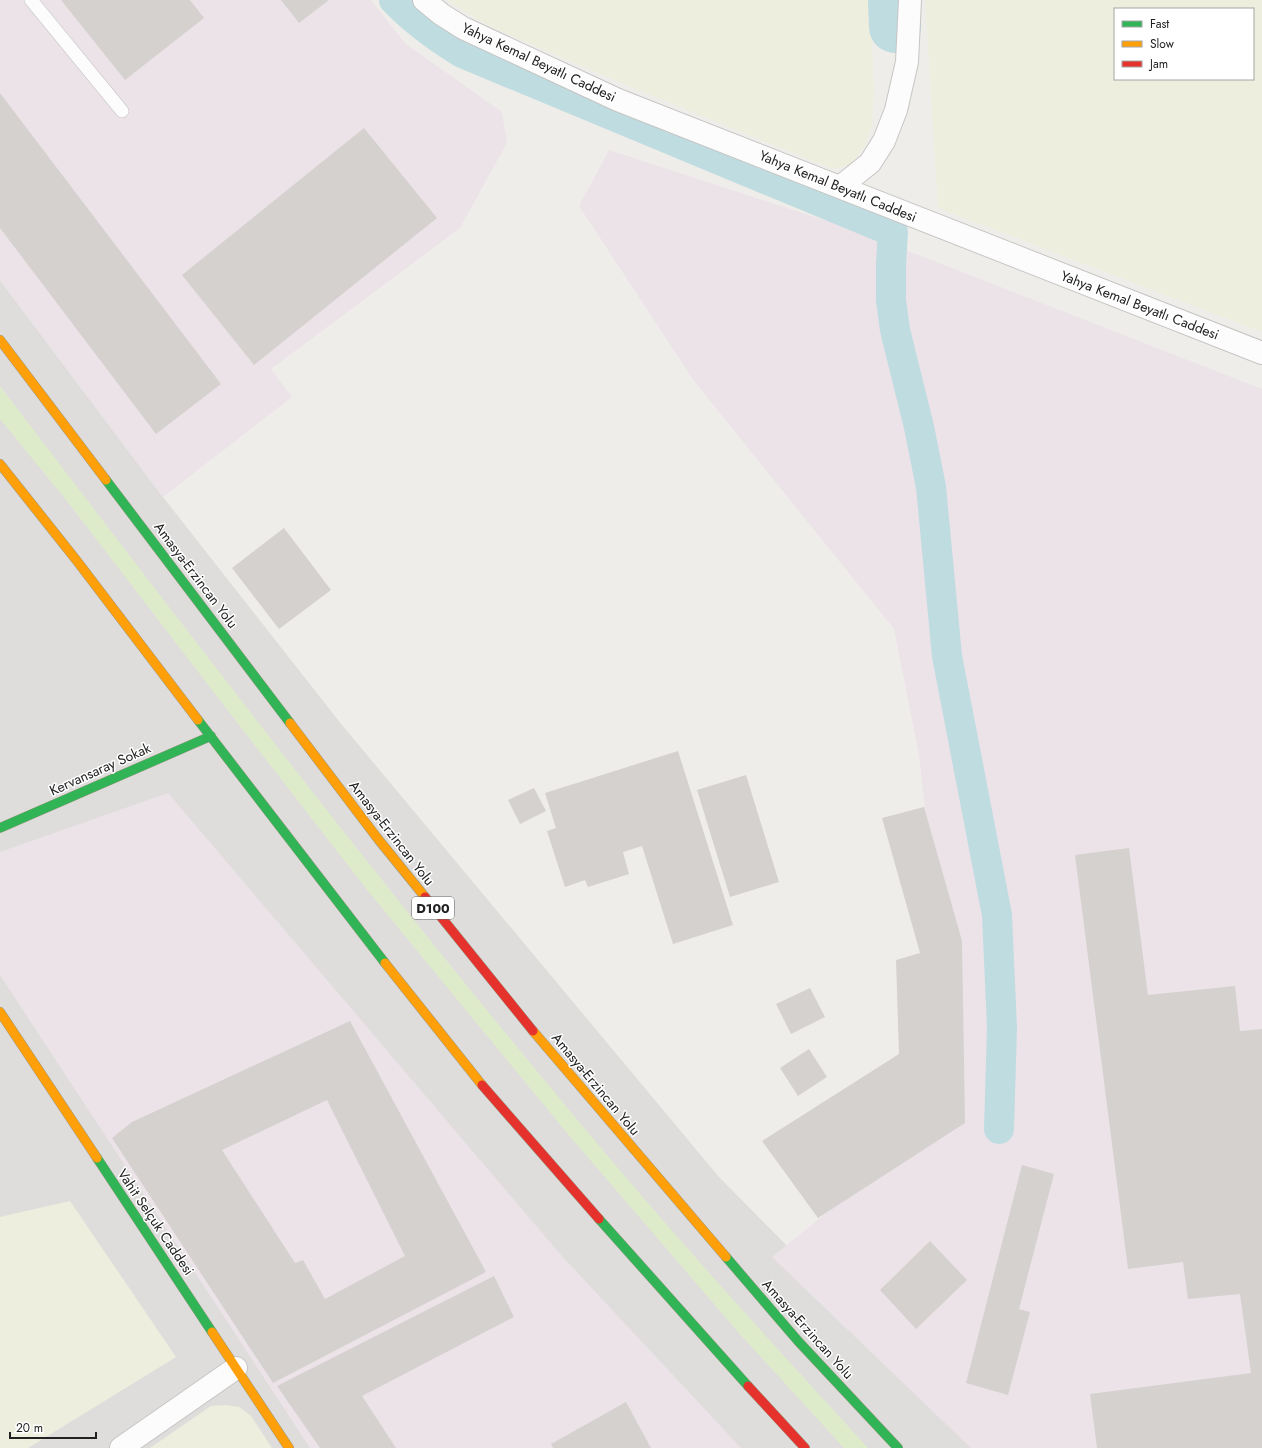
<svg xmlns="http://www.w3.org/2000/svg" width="1262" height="1448" viewBox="0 0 1262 1448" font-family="Jost,sans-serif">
<rect width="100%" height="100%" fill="#efedea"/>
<path fill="#dedddb" d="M0 280 163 497 342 725 719 1177 987 1448H0Z"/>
<path fill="#ece3e9" d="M0 0H371L406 44 502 112 507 143 460 228 271 369 292 397 163 497 0 280Z
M609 150 852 229 1262 389V1448H971L772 1257 923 1134 941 953 919 755 894 629 694 381 579 206Z
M168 793 560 1254 741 1448H310L0 975V852Z"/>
<path fill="#eeeede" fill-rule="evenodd" d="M447 0H870L874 90 872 124 865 146 850 165 833 169 616 81 485 24Z
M925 0H1262V332L938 208ZM1115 9H1253V79H1115Z
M70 1201 176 1357 28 1448H0V1217Z
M226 1405 239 1407 251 1416 272 1448H150L211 1406Z"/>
<path fill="#deebca" d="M0 386C190 635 379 883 580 1123 672 1234 770 1341 868 1448H844L739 1333 567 1133 368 891 229 712 67 501 0 419Z"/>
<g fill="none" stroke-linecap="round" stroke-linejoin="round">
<path stroke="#bfdce1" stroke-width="30" d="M394 0C415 22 436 37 462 53L893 232 891 264V300L895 330 919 427 931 487 947 656 997 915 1002 1028 999 1129"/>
<path stroke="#bfdce1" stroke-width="52" d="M894 0 895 27"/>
</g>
<path fill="#d4d1cf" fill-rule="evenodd" d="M61 0H190L204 18 125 80Z
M281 0H329L299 23Z
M0 93 221 384 156 434 0 228Z
M364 128 437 218 254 365 182 275Z
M284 528 331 590 279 629 232 568Z
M678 751 733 925 673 944 642 846 623 852 629 874 588 887 585 880 565 887 547 831 556 828 545 793Z
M746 775 779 882 730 897 697 790Z
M534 788 546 811 520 824 508 800Z
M924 807 962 941 965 1123 818 1218 762 1141 899 1054 896 960 920 953 882 818Z
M1129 848 1148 995 1235 986 1240 1031 1262 1029V1448H1097L1090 1394 1251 1373 1240 1294 1188 1299 1183 1262 1128 1269 1075 855Z
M810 988 825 1017 791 1034 776 1004Z
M350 1021 486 1272 273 1383 112 1138 132 1122ZM327 1100 405 1256 325 1299 303 1260 295 1263 222 1150Z
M809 1049 827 1077 798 1096 780 1068Z
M1022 1165 1054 1174 1019 1309 1030 1312 1008 1395 966 1383Z
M930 1241 967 1280 916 1329 880 1290Z
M494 1276 514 1317 362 1396 396 1448H320L277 1386Z
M626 1402 651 1448H553L551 1444Z"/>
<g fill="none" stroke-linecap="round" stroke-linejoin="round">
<defs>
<path id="lane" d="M31 0 122 111"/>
<path id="street" d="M424 0 441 14 463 28 618 100 1262 353
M840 187 870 163 884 141 896 110 907 62 910 0
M121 1448 236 1368"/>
<path id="fast" d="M106 480 290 723
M198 720 385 963
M0 828 211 736
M97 1158 212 1332
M599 1219 748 1386
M726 1257 798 1341 898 1448"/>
<path id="slow" d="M0 340 106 480
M0 464 77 561 198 720
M290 723 378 839 425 897
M385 963 482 1085
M0 1012 97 1158
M533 1031 726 1257
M212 1332 289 1448"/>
<path id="jam" d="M425 897 533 1031
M482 1085 599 1219
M748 1386 805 1448"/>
</defs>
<use href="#lane" stroke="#c6c5c4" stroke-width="14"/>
<use href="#street" stroke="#c6c5c4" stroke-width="24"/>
<use href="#fast" stroke="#999882" stroke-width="10"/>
<use href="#slow" stroke="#999882" stroke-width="10"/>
<use href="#jam" stroke="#999882" stroke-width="10"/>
<use href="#lane" stroke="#fdfcfc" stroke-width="13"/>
<use href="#street" stroke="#fdfcfc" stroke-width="22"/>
<use href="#fast" stroke="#30b455" stroke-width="9"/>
<use href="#slow" stroke="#ff9f0a" stroke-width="9"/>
<use href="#jam" stroke="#e5322d" stroke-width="9"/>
</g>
<g text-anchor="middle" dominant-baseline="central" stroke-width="3" stroke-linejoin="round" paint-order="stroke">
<rect fill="#fff" stroke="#646464" stroke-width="1" x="412" y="897" width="42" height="22" rx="3"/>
<g font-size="13" font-weight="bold" fill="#212121">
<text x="433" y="908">D100</text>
</g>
<g font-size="14" fill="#212121" stroke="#fff">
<text transform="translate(539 62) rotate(25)">Yahya Kemal Beyatlı Caddesi</text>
<text transform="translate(838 186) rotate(22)">Yahya Kemal Beyatlı Caddesi</text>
<text transform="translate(1140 305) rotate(21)">Yahya Kemal Beyatlı Caddesi</text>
<text transform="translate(196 575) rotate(53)">Amasya-Erzincan Yolu</text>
<text transform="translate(100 769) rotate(-24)">Kervansaray Sokak</text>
<text transform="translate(392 833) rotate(52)">Amasya-Erzincan Yolu</text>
<text transform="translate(596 1084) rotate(50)">Amasya-Erzincan Yolu</text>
<text transform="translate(156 1222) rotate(56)">Vahit Selçuk Caddesi</text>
<text transform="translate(808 1329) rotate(48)">Amasya-Erzincan Yolu</text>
</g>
</g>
<rect x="1114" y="8" width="140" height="72" fill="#ffffff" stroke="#a6a6a6"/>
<rect x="1122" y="21" width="20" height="6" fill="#30b455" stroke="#a6a6a6"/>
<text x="1150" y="28" font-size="12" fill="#212121">Fast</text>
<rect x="1122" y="41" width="20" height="6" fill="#ff9f0a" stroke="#a6a6a6"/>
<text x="1150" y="48" font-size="12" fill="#212121">Slow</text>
<rect x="1122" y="61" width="20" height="6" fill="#e5322d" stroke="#a6a6a6"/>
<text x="1150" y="68" font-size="12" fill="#212121">Jam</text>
<path d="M10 1432v6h86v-6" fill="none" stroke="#212121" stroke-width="2"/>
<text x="16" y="1432" font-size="12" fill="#212121" stroke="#ffffff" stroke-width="3" paint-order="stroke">20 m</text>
</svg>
